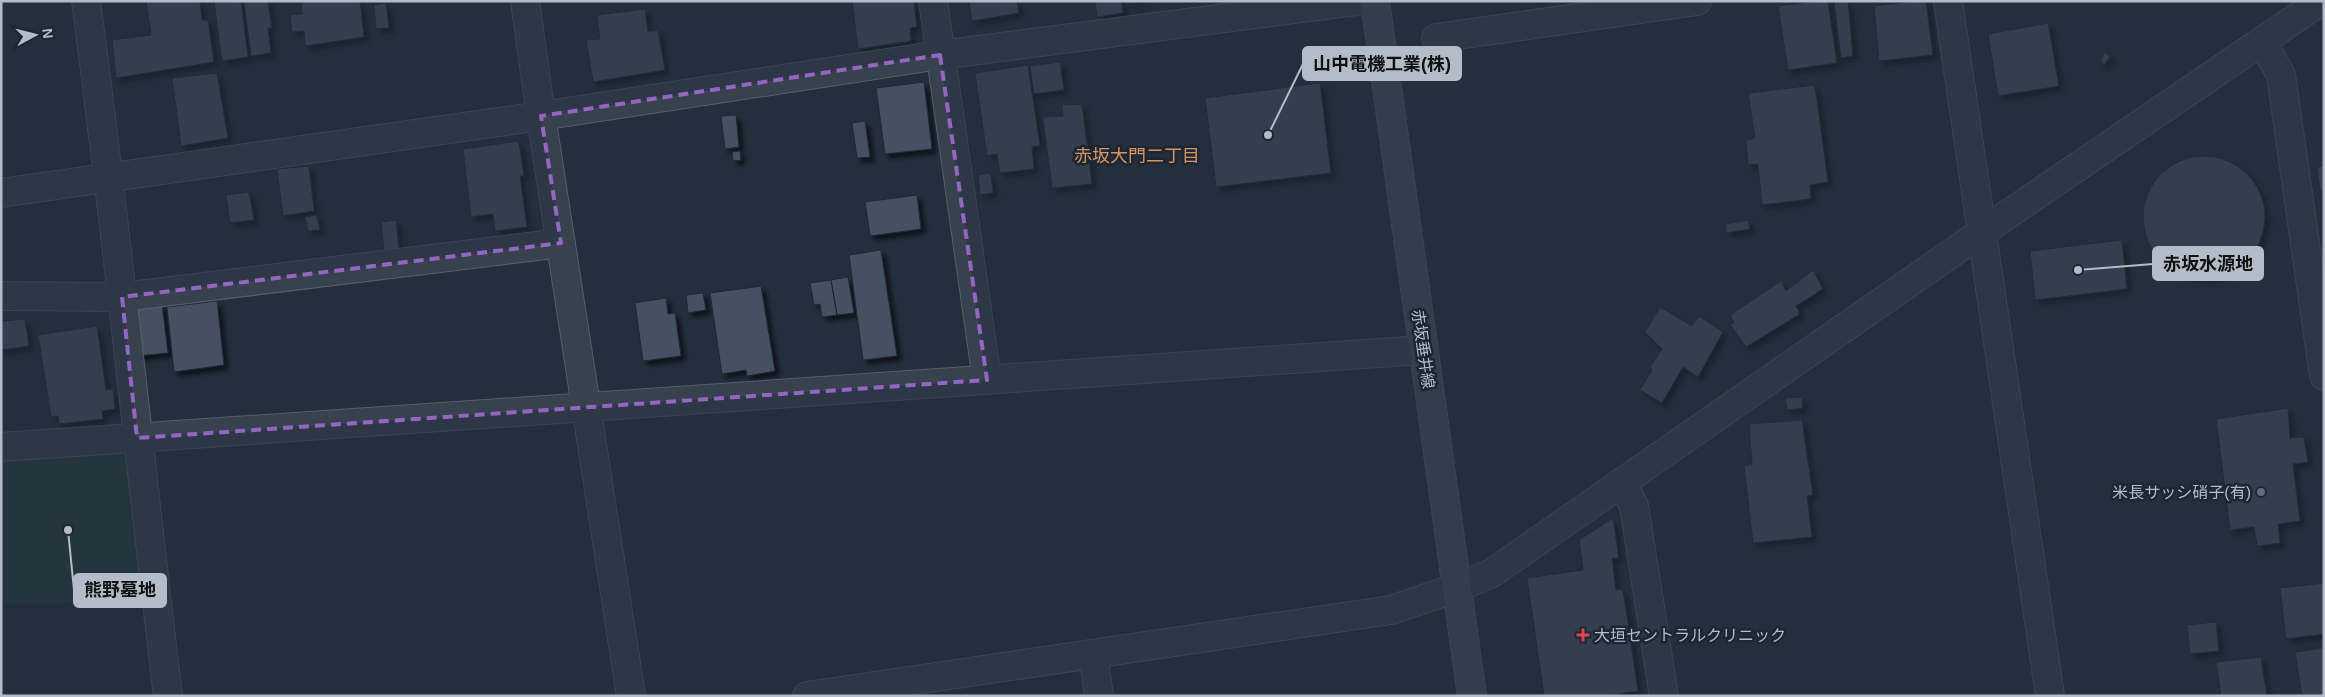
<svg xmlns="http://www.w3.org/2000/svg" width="2325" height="697" viewBox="0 0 2325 697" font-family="Helvetica,'Noto Sans JP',sans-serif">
<defs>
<filter id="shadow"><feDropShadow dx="4.5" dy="4.5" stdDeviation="2.5" flood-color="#0009"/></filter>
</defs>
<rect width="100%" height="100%" fill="#242f3e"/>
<path fill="#263c3f" d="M126 451 142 602 1 604V458Z"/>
<path fill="#455162" stroke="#1f2835" filter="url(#shadow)" d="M146 1H200L202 20H208L214 62 116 78 112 40 151 35Z
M241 1 248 57 222 61 214 2Z
M244 1H268L272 28H268L271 53 251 56Z
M301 1H360L364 37 305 46 304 31 292 32 290 15 302 14Z
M852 1H914L917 27 910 28 911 41 858 49Z
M969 1H1017L1019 13 972 21Z
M1095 1H1122L1123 13 1097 17Z
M1125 1H1151L1126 4Z
M1816 1H1828L1837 63 1788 70 1778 6Z
M1834 1H1848L1853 56 1841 58Z
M1913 1H1926L1933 55 1879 61 1874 6Z
M386 3 389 28 376 29 374 5Z
M645 9 648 32 658 30 665 70 593 82 586 40 600 39 597 15Z
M2048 23 2059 86 1998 96 1988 34Z
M2105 52 2110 57 2104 65 2100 61Z
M1060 62 1064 90 1034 94 1030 66Z
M1028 65 1040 146 1032 147 1034 169 1000 173 997 154 987 156 975 73Z
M217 73 228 138 181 146 172 78Z
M924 82 932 149 885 154 876 88Z
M1320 83 1331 173 1216 187 1205 98Z
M1815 85 1828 182 1810 185 1811 199 1762 205 1758 164 1748 165 1746 140 1755 138 1748 93Z
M1082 104 1092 184 1052 188 1043 117 1063 116 1062 105Z
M736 115 739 147 725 149 721 116Z
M865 121 870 157 857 158 852 123Z
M519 141 524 176H520L527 227 495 231 493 214 471 217 463 149Z
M740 151 741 160 733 161 732 152Z
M2143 217a61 61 0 1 1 122 0a61 61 0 1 1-122 0Z
M309 166 314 211 283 216 277 169Z
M2324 166V191H2320L2317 167Z
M991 173 993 193 980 195 978 175Z
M249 192 254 220 230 223 226 195Z
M917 195 921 229 870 236 865 202Z
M317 215 320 230 308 231 305 217Z
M396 220 399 249 384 251 381 222Z
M1748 220 1750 229 1726 233 1725 224Z
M2122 240 2127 289 2035 300 2030 251Z
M881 250 897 356 863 360 849 255Z
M1813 270 1823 289 1796 306 1800 314 1746 347 1730 324 1734 323 1730 315 1781 281 1786 291Z
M848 277 854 313 837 315 831 280Z
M831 280 837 315 822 317 820 304 814 305 810 283Z
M761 286 775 371 747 376 746 370 722 374 710 293Z
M703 293 706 310 688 313 686 295Z
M666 298 668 314 675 313 681 356 643 361 635 303Z
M217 301 224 365 174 372 167 307Z
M162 304 168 353 136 356 131 306Z
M1660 307 1692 326 1699 316 1723 332 1698 377 1683 367 1662 403 1640 390 1652 370 1650 367 1662 349 1645 332Z
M25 319 29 346 1 350V321Z
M97 326 106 390 113 389 115 409 102 411 103 419 59 424 58 416 51 417 38 335Z
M1802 397 1803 408 1787 410 1785 398Z
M2288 408 2290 438 2304 437 2308 462 2293 464 2300 521 2278 524 2280 543 2257 546 2254 527 2230 530 2216 419Z
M1802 420 1813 495 1807 496 1812 537 1753 543 1744 466 1752 464 1749 424Z
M1613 518 1619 558H1612L1616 590 1623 589 1638 691 1606 696H1544L1527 578 1583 570 1579 540Z
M2324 583V634L2286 639 2280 588Z
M2216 622 2219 651 2190 654 2187 625Z
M2324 648V696H2302L2295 652Z
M2261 657 2267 696H2221L2216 662Z"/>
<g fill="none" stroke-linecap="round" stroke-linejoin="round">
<defs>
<path id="minor" d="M86 1C117 232 140 464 168 696
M525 1 541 116 631 696
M933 1 987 380
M1948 1 2050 696
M1436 38 1697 1
M2262 41 2281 75 2324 376
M1 193 541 116 940 55 1356 1
M1 296 122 297 561 243
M1 447 1423 350
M1622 482 1634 506 1664 696
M1093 654 1099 696
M807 696 1391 610 1456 588 1492 573 1982 232 2321 1"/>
<path id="secondary" d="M1375 1 1472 696"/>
</defs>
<use href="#minor" stroke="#565f6c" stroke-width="30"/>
<use href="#secondary" stroke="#565f6c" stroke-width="30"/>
<use href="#minor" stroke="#38414e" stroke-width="28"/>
<use href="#secondary" stroke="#465061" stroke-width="28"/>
</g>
<path d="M0 0H2325V697H0ZM940 55 987 380 137 438 122 297 561 243 541 116Z" fill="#242f3e" fill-opacity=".55" fill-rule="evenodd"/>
<path fill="none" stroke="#9266c3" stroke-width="4" stroke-dasharray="10 6" stroke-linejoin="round" d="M940 55 987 380 137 438 122 297 561 243 541 116Z"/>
<circle fill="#5c6f8a" stroke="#1d2633" stroke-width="2" cx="2261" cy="492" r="5"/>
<path fill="#e0444e" stroke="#1d2633" stroke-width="2" d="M1580.5 627.5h5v5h5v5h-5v5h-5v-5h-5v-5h5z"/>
<g text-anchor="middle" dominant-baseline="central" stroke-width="5" stroke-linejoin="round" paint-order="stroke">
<g font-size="16" fill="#b4bcc9" stroke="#1d2633">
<text transform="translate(1423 349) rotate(82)">赤坂垂井線</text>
</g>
<g font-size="16" fill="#b4bcc9" stroke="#1d2633" text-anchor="end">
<text x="2251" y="492">米長サッシ硝子(有)</text>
<text x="1594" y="635" text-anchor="start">大垣セントラルクリニック</text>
</g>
<g font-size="18" fill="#d59563" stroke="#1d2633">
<text x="1137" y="156">赤坂大門二丁目</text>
</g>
</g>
<path fill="none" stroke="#b4bcc9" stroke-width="2" d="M1268 135L1303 64M2078 270L2153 264M68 530L74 590"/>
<g fill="#b4bcc9" stroke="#1d2633" stroke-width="2">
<circle cx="1268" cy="135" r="5"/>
<circle cx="2078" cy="270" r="5"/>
<circle cx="68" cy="530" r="5"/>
</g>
<g fill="#b4bcc9" stroke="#b4bcc9" stroke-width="2">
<rect x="1303" y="47" width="158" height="33" rx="5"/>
<rect x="2153" y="247" width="110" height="33" rx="5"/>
<rect x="74" y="574" width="92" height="33" rx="5"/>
</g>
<g font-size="18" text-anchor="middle" font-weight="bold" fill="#111">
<text x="1382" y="70">山中電機工業(株)</text>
<text x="2208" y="270">赤坂水源地</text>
<text x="120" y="596">熊野墓地</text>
</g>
<rect width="2325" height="697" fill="none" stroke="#b4bcc9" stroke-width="5"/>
<g transform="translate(35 35) rotate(83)" stroke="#1d2633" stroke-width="4" paint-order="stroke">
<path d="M0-4L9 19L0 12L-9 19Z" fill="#b4bcc9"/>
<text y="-8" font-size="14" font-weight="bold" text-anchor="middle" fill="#b4bcc9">N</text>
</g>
</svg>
